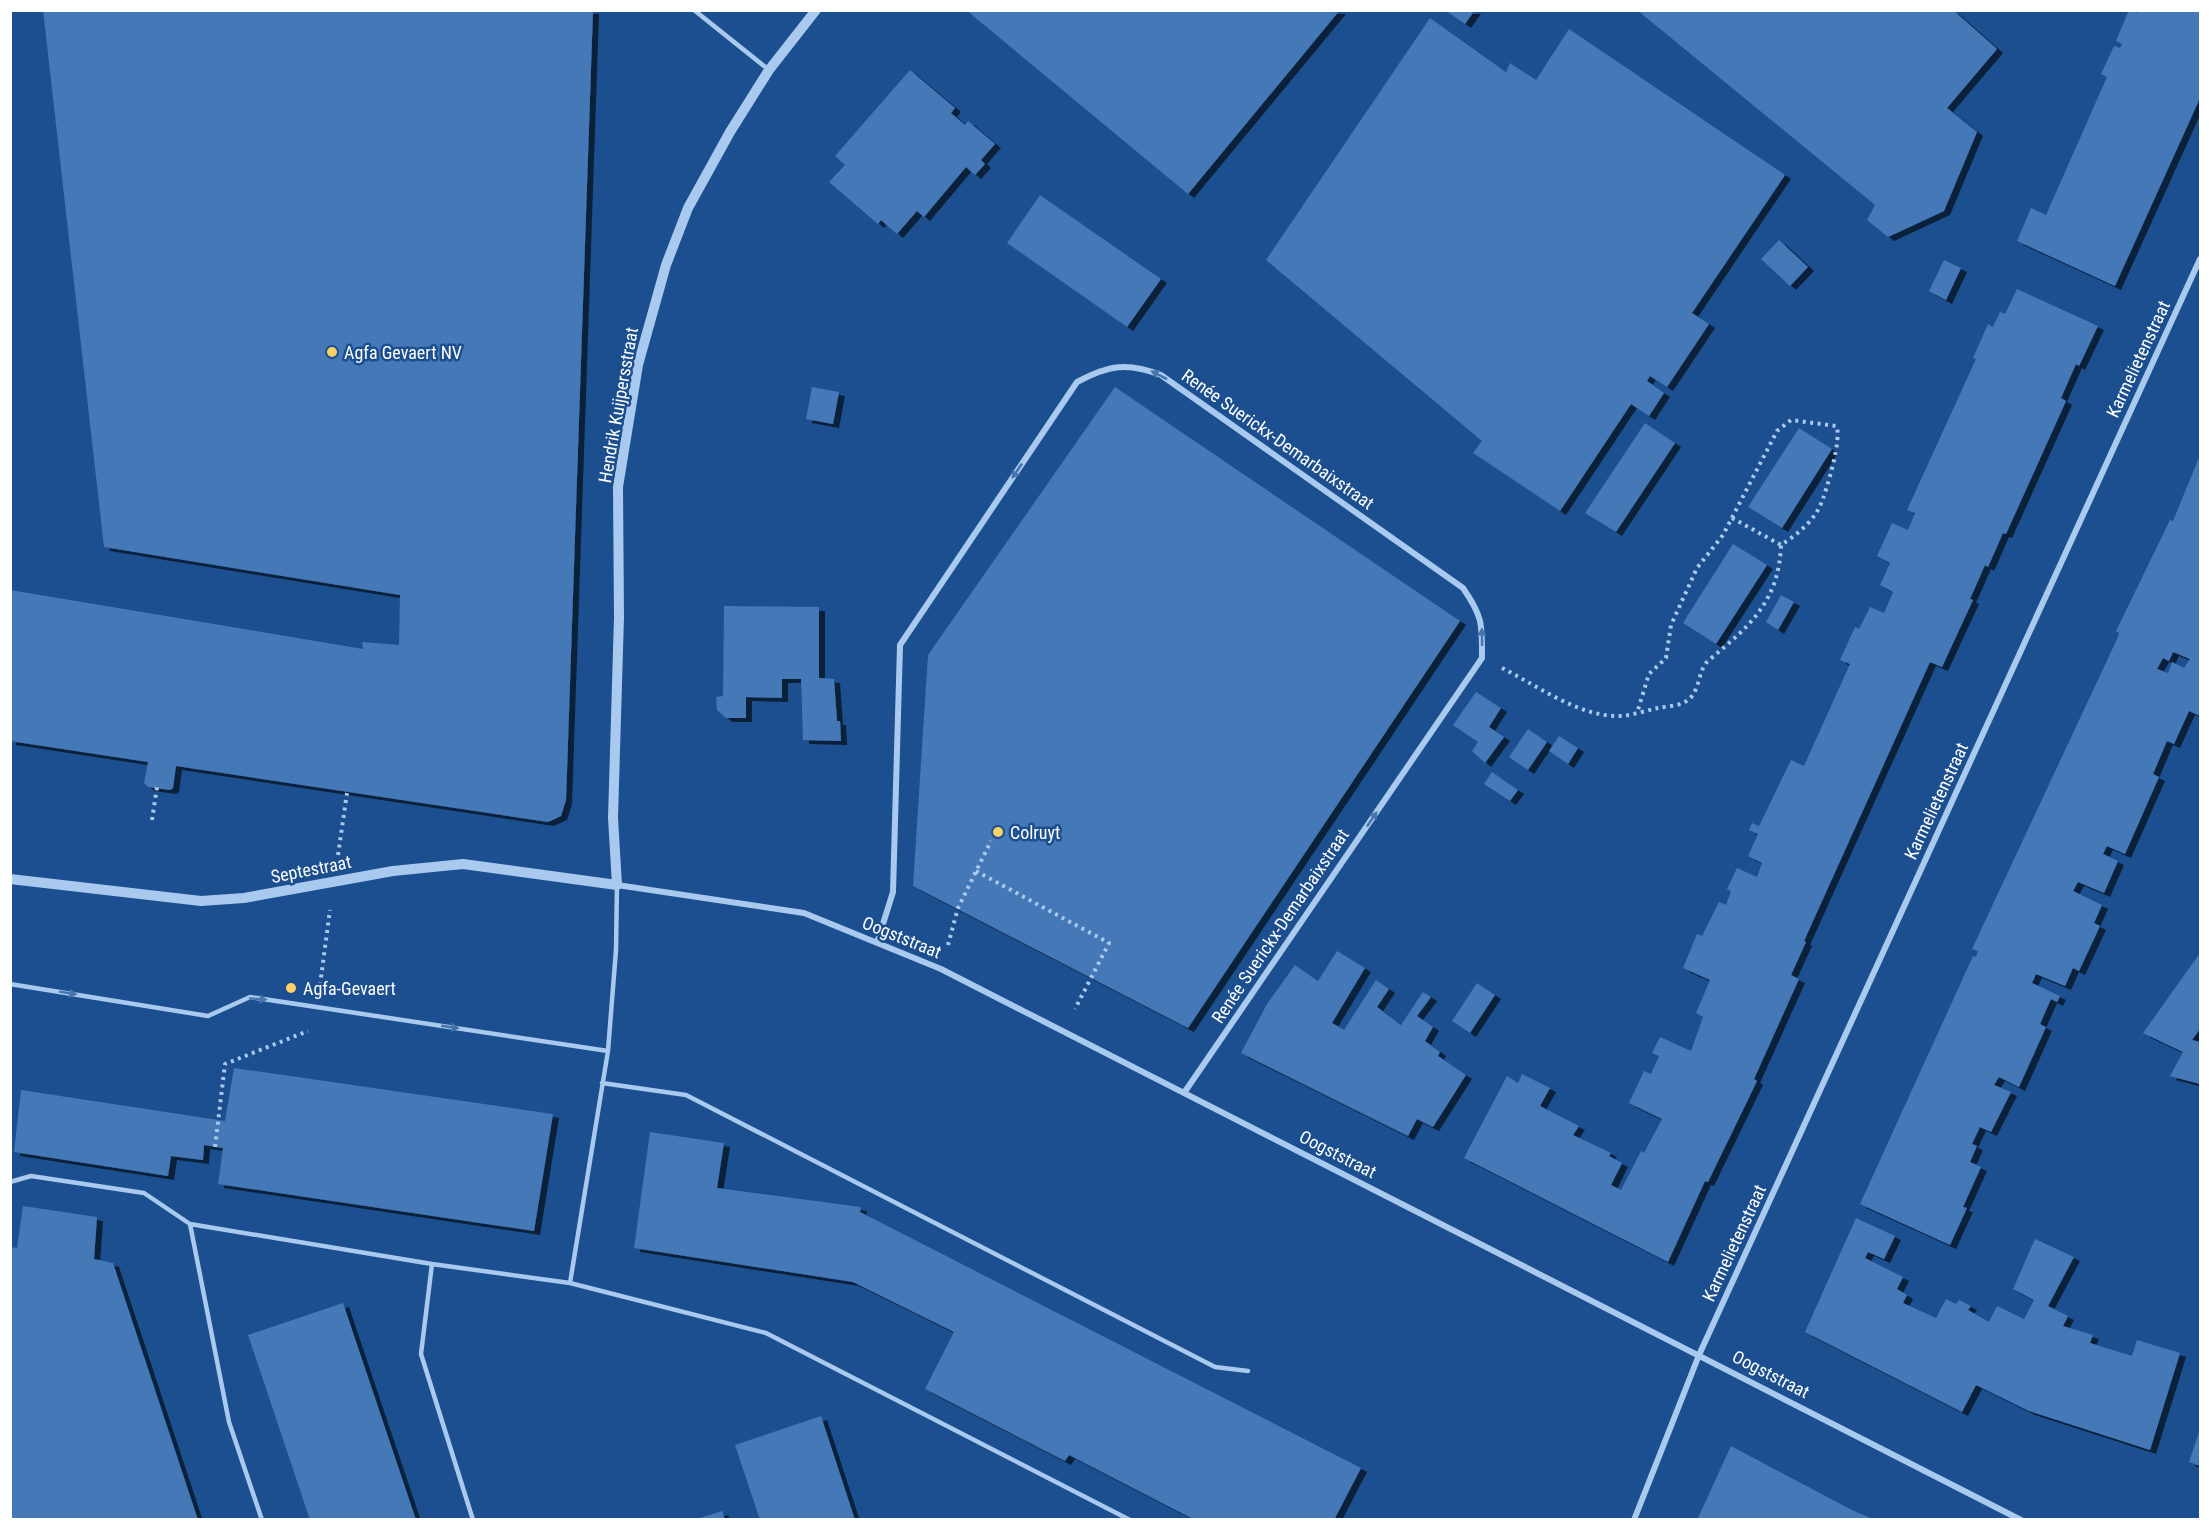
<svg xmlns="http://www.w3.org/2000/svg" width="2211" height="1530" viewBox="0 0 2211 1530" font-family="'Roboto Condensed',sans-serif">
<defs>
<filter id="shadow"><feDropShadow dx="6" dy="4" stdDeviation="0" flood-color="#0009"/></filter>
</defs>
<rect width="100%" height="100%" fill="#1b4f8f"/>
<path fill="#4478b7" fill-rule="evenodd" filter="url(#shadow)" d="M43 10H593L566 800 561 816 548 822 176 766 173 788 170 790 148 787 144 783 148 762 10 741V590L363 649 362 642 399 645 400 595 104 547Z
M966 10H1340L1188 194Z
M1445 10H1475L1465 24Z
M1637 10H1953L1997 49 1947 108 1977 132 1944 211 1888 237 1867 220 1875 205Z
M2129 10 2137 13 2138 10H2200V98L2115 286 2017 241 2031 208 2046 215 2107 77 2101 74 2114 46 2120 48 2122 44 2116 41Z
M1430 18 1506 72 1510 63 1536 80 1569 29 1785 175 1692 313 1709 324 1667 387 1650 376 1647 381 1664 393 1649 416 1631 404 1560 511 1473 453 1482 441 1266 260Z
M910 70 955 108 951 113 965 125 968 121 995 144 981 160 985 164 975 175 966 167 924 217 917 211 897 234 881 220 878 224 829 182 845 165 835 156Z
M1040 195 1161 279 1127 327 1007 243Z
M1779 240 1808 267 1790 286 1761 259Z
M1944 260 1961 268 1946 300 1929 291Z
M2017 289 2098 326 2079 366 2076 364 2061 398 2066 401 2006 534 2003 533 1988 567 1985 565 1970 599 1973 600 1942 667 1930 662 1804 941 1806 942 1791 975 1799 979 1754 1079 1757 1081 1708 1182 1705 1181 1668 1262 1464 1158 1507 1076 1518 1083 1522 1074 1550 1088 1540 1106 1579 1126 1573 1135 1611 1153 1609 1156 1622 1163 1611 1185 1621 1190 1641 1151 1644 1153 1662 1119 1629 1103 1644 1071 1651 1074 1659 1056 1652 1053 1660 1037 1691 1051 1703 1017 1696 1013 1710 980 1683 968 1697 934 1702 936 1719 902 1726 905 1731 891 1727 889 1737 868 1757 877 1762 863 1748 856 1758 834 1749 830 1752 823 1759 826 1791 760 1804 766 1850 664 1840 660 1855 627 1859 629 1870 607 1884 613 1893 592 1880 585 1890 563 1877 556 1892 523 1908 530 1915 513 1907 510 1976 359 1973 358 1988 324 1993 327 2000 312 2005 314Z
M812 387 839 392 833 424 806 419Z
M1115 387 1460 621 1188 1028 913 886 928 655Z
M1645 423 1675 443 1616 532 1585 513Z
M1799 428 1832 449 1782 528 1748 507Z
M2200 455V716L2189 711 2174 744 2167 741 2153 774 2159 777 2125 854 2107 846 2103 854 2118 861 2104 893 2078 882 2073 891 2102 905 2094 923 2100 926 2079 971 2073 968 2065 986 2036 974 2032 983 2060 996 2057 1002 2051 999 2040 1024 2046 1027 2019 1087 1999 1077 1994 1085 2011 1092 1991 1132 1980 1127 1972 1144 1977 1146 1970 1162 1981 1167 1963 1207 1967 1208 1950 1245 1860 1204 1973 956 1976 957 1978 951 1972 949 2118 637 2119 633 2116 631 2170 520 2173 521ZM2173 652 2190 659 2184 668 2172 662 2168 673 2157 669 2163 658 2169 661Z
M1733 544 1767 565 1716 644 1683 623Z
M1781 595 1794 602 1778 630 1766 622Z
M724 606 819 607V678L834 679 837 721H840L841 741 803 740 801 679H782V698L746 697V718H726L717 710 716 697 723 696Z
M1476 692 1501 708 1489 727 1504 737 1485 763 1472 751 1478 742 1453 725Z
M1528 729 1547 742 1528 770 1509 757Z
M1559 736 1578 748 1568 764 1549 751Z
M1492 772 1518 790 1510 801 1484 784Z
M1337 951 1365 968 1332 1023 1344 1030 1376 980 1389 989 1377 1007 1401 1025 1423 992 1431 997 1417 1016 1433 1027 1425 1041 1440 1052 1438 1056 1466 1075 1433 1127 1417 1119 1408 1136 1241 1053 1267 1004 1295 965 1318 981Z
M2200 953V1029L2192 1040 2200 1042V1084L2170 1076 2183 1052 2143 1033Z
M1477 983 1495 995 1470 1033 1452 1021Z
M234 1068 553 1114 534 1231 218 1184 223 1148 204 1145 203 1160 171 1156 168 1176 14 1152 21 1090 225 1121Z
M650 1132 724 1143 717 1188 861 1207 860 1212 1361 1468 1334 1520H1195L1069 1455 1065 1461 925 1389 954 1332 853 1282 634 1248Z
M23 1206 97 1217 94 1259 113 1263 198 1520H10V1247L17 1248Z
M1856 1218 1895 1236 1884 1259 1868 1252 1865 1258 1903 1277 1897 1289 1907 1295 1903 1303 1936 1318 1946 1299 1956 1304 1959 1300 1971 1306 1968 1310 1989 1322 1997 1306 2024 1319 2034 1300 2013 1289 2035 1239 2074 1257 2048 1306 2068 1316 2063 1326 2093 1335 2090 1343 2132 1356 2137 1340 2180 1353 2150 1450 2029 1411 1976 1385 1962 1412 1805 1332Z
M343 1303 416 1520H310L248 1335Z
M821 1416 855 1520H760L735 1445Z
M2200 1429V1466L2189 1462Z
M1731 1446 1850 1509 1875 1520H1697Z
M722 1511 725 1520H697V1519Z"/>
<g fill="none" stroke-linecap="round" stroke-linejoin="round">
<path stroke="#a9c9ee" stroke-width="4" stroke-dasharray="3 4.5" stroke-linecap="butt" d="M1732 518 1781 545
M1502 668C1536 685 1575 714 1614 716 1628 717 1644 711 1658 708 1669 706 1685 706 1692 696 1700 686 1699 668 1709 660 1750 626 1779 601 1781 545 1796 535 1812 523 1820 506 1826 493 1843 436 1836 426L1791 420 1777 431 1723 535 1697 568 1671 625 1666 658 1649 674 1637 713
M152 820 157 787
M338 855 347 793
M976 871 1109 943 1075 1009
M948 945 958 908 991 841
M320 985 330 910
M215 1147 225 1064 308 1031"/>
<path stroke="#a9c9ee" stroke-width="4.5" d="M694 10 769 70
M10 984 208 1016 250 997 608 1051
M602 1083 686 1095 1215 1367 1248 1371
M10 1182 31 1176 144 1193 190 1224 432 1264 570 1283 608 1051 616 950 617 885
M190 1224 229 1422 262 1520
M432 1264 421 1354 473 1520
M570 1283 766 1333 1130 1520"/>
<path stroke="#a9c9ee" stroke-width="6" d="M617 885 804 913 941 969 2021 1520
M877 943 893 892 900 645 1077 382C1109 365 1127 362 1161 375L1463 588C1483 617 1482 624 1482 658L1184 1093
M1634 1520 1699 1355 2200 259"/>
<path stroke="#a9c9ee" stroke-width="10" d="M10 879 201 901 244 898 393 871 463 864 617 885 613 818 619 617 618 487 638 365 666 265 688 208 730 132 769 70 816 10"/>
</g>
<defs><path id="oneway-solid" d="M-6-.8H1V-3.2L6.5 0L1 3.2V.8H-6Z" transform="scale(1.5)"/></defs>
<g fill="#4674ac">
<use href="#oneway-solid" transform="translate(1159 375) rotate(-153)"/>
<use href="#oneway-solid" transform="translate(1017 471) rotate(124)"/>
<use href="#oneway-solid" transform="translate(1482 637) rotate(-91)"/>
<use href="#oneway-solid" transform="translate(1372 819) rotate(-56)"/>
<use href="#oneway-solid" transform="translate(68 993) rotate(9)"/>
<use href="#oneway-solid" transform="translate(258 999) rotate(4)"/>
<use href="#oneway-solid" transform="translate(450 1027) rotate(8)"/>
</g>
<g fill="#ffd166" stroke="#1b4f8f" stroke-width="2">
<circle cx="332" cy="352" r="6"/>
<circle cx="998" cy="832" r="6"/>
<circle cx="291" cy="988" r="6"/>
</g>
<g text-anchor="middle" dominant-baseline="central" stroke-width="5" stroke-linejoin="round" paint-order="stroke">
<g font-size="18" fill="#fff" stroke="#1b4f8f" text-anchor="start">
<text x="344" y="352">Agfa Gevaert NV</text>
<text x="1010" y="832">Colruyt</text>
<text x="303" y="988">Agfa-Gevaert</text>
</g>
<g font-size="18" fill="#fff" stroke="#1b4f8f">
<text transform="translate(2138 359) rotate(-65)">Karmelietenstraat</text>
<text transform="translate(618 405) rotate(-80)">Hendrik Kuijpersstraat</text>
<text transform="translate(1278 439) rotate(35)">Renée Suerickx-Demarbaixstraat</text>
<text transform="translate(1936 801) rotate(-65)">Karmelietenstraat</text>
<text transform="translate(311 869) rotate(-11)">Septestraat</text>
<text transform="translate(1280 926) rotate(-56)">Renée Suerickx-Demarbaixstraat</text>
<text transform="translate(902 937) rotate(22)">Oogststraat</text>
<text transform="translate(1338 1154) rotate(27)">Oogststraat</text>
<text transform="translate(1734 1243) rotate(-65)">Karmelietenstraat</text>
<text transform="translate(1771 1374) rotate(27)">Oogststraat</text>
</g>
</g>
<rect width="2211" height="1530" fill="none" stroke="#ffffff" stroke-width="24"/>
</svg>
